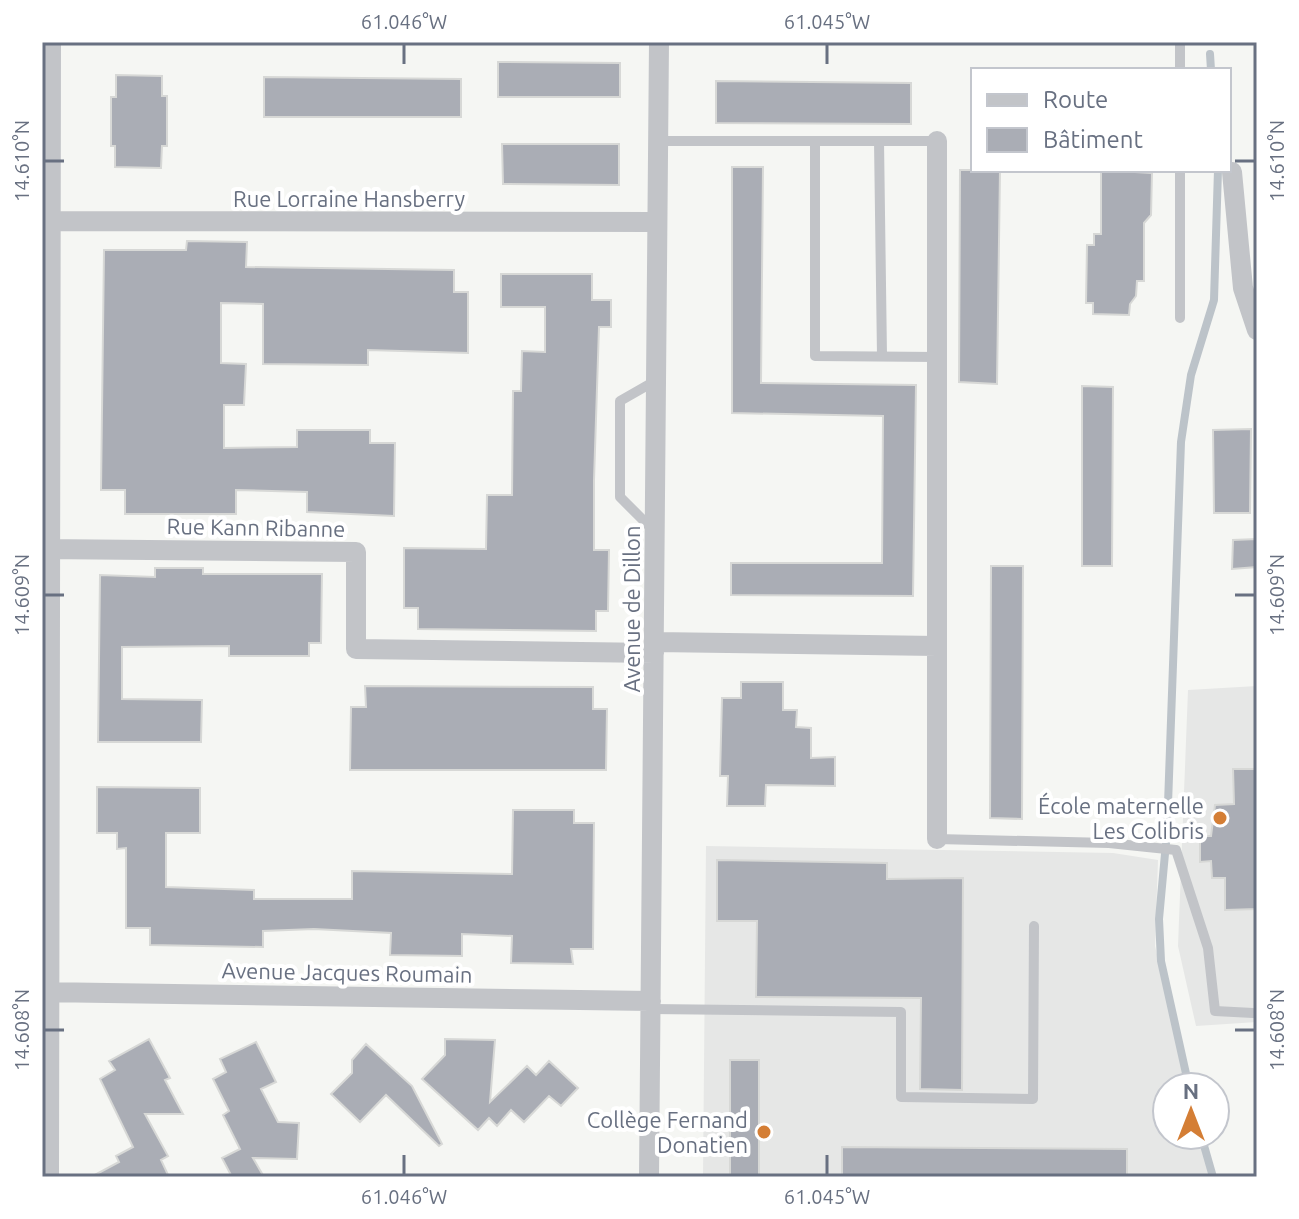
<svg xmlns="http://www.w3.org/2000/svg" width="1299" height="1219" viewBox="0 0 1299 1219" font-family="Ubuntu,sans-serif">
<rect width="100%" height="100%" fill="#f5f6f3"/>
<path fill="#e6e7e6" d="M1257 686V1022L1196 1026 1178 946 1188 690Z
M706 846 1113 853 1158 860 1155 946 1188 1087H1167V1135H1199L1209 1177H703Z"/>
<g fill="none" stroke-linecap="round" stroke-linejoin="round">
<path stroke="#bcc3c9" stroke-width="8" d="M1210 54 1211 70
M1189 1087 1161 961 1159 919 1167 832 1181 442 1191 375 1214 300 1218 170
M1201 1135 1213 1177"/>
</g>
<path fill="#aaadb5" stroke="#d7d8d6" stroke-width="2" d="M498 62 620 63V97H498Z
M116 75 162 76V96H167V146H162L161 168 115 167V146H111V97H116Z
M264 77 461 79V117H264Z
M716 81 911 83V124L716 123Z
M502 144H619V185L503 184Z
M732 167H763L761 383 916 385 913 596 731 595V563H882L883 416 732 413Z
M960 170H1000L997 384 959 382Z
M1101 170 1152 173 1151 215 1144 223V281H1137L1136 296 1130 304 1129 315 1093 314V303H1086L1087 245H1094V234H1101Z
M187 241 247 242 246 267 454 270V292H468V353L368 350V365L263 364V304L221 303V363L246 364 244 405H224V448L297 447V430H370V443H395L394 516 307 512V492L236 490V514H125V490H101L104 250H186Z
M501 274H592V300H611V327H599L594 480V550H609L608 611H596V631L418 629V608H404V548L486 549 487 495H512L513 391H521L522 351 545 352V307H501Z
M1082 386 1113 387 1112 566H1082Z
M1251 429 1250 513H1214L1213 430Z
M1257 539V567L1232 569 1233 540Z
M991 566H1023L1022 819 990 818Z
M155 568H203V574H322L321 643H309V656H229V646L122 647V699L202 700 201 742H98L100 575 155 577Z
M741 682H783V710H797L796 727 811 728V758L835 757V786L766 785 765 806H727L728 776H720L722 698H741Z
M365 686 593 687V709H607L606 770H350L351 707H366Z
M1233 769H1257V909L1225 910V878H1212L1211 861 1200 862V836H1211L1215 805 1234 804Z
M97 787 200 788V833H166V887L254 890V899H352V871L512 874 513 810H574V823H594L593 949H571L573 964 511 963 512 936 462 934V956L390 955 391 933 314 929 263 931V947L150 945V928H126V848L117 849V833H97Z
M717 860 887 863V879L963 878 962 1090 920 1089 921 998 756 997 757 921H717Z
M149 1039 170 1078 165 1080 183 1114H145L168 1156 161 1160 169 1177H91L119 1162 116 1156 133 1147 100 1079 115 1070 109 1061Z
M445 1039 495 1040 490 1102 527 1066 536 1075 549 1061 578 1088 561 1106 549 1096 524 1122 511 1110 497 1126 489 1118 478 1130 422 1079 445 1055Z
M256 1042 276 1082 261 1089 278 1122 299 1123 297 1159 253 1158 264 1177H232L222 1158 240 1149 223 1115 229 1111 213 1079 226 1072 220 1059Z
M366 1044 412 1086 442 1144 439 1146 386 1095 360 1122 331 1094 352 1073V1060Z
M730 1060H759V1177H730Z
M842 1147 1127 1149V1177H842Z"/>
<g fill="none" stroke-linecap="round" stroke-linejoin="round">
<path stroke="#c2c4c8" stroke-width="10" d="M1180 42V70
M657 141H937
M815 141V356L937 357
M879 141 882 356
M1180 170V318
M652 529 620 497V401L655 381
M937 839 1109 843 1176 850 1208 948 1215 1011 1253 1013
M651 1009 901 1012V1097L1033 1099 1034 926"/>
<path stroke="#c2c4c8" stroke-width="20" d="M937 141V839
M1232 172 1243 288 1257 330
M42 221 656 222
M42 549 356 552V649L654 653
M655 642 937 646
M42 992 651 1001
M49 1177 51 42
M649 1177 659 42"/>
</g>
<path fill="none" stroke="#687081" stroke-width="3" d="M404 44V64M827 44V64M44 161H64M1235 161H1255M44 595H64M1235 595H1255M44 1030H64M1235 1030H1255M404 1155V1175M827 1155V1175"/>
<g fill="#d47e35" stroke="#fff" stroke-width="3">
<circle cx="1220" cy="818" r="8"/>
<circle cx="764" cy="1132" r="8"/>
</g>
<g text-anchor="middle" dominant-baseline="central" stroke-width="8" stroke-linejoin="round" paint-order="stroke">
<g font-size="22" fill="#687081" stroke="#fff">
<text x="349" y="198">Rue Lorraine Hansberry</text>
<text transform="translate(256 527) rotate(1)">Rue Kann Ribanne</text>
<text transform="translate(631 609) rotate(-90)">Avenue de Dillon</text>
<text transform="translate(347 972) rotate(1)">Avenue Jacques Roumain</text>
</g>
<g font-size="22" fill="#687081" stroke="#fff" text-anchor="end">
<text x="1204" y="805">École maternelle<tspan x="1204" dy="25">Les Colibris</tspan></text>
<text x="748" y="1119">Collège Fernand<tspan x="748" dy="25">Donatien</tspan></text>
</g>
</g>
<rect width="1299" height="1219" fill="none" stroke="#ffffff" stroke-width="88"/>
<rect x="971" y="68" width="260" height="104" fill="#ffffff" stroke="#c3c6cd" stroke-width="2"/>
<rect x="987" y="94" width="40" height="12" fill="#c2c4c8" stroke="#c3c6cd" stroke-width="2"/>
<text x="1043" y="108" font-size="24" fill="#687081">Route</text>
<rect x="987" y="128" width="40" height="24" fill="#aaadb5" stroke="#c3c6cd" stroke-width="2"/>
<text x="1043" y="148" font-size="24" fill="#687081">Bâtiment</text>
<g transform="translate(1191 1111)"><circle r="38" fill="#ffffff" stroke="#c3c6cd" stroke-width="2"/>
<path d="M0-6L14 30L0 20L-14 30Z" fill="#d47e35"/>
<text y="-12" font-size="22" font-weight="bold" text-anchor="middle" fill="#687081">N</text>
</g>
<rect x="44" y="44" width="1211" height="1131" fill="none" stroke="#687081" stroke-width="3"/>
<g font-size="20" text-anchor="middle" fill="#687081">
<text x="404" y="29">61.046°W</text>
<text x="827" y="29">61.045°W</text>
<text transform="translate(22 161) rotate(-90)" y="7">14.610°N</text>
<text transform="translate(1277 161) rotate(-90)" y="7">14.610°N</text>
<text transform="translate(22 595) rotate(-90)" y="7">14.609°N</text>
<text transform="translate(1277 595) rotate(-90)" y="7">14.609°N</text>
<text transform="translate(22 1030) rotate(-90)" y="7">14.608°N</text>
<text transform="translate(1277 1030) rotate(-90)" y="7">14.608°N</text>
<text x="404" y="1204">61.046°W</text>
<text x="827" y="1204">61.045°W</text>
</g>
</svg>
